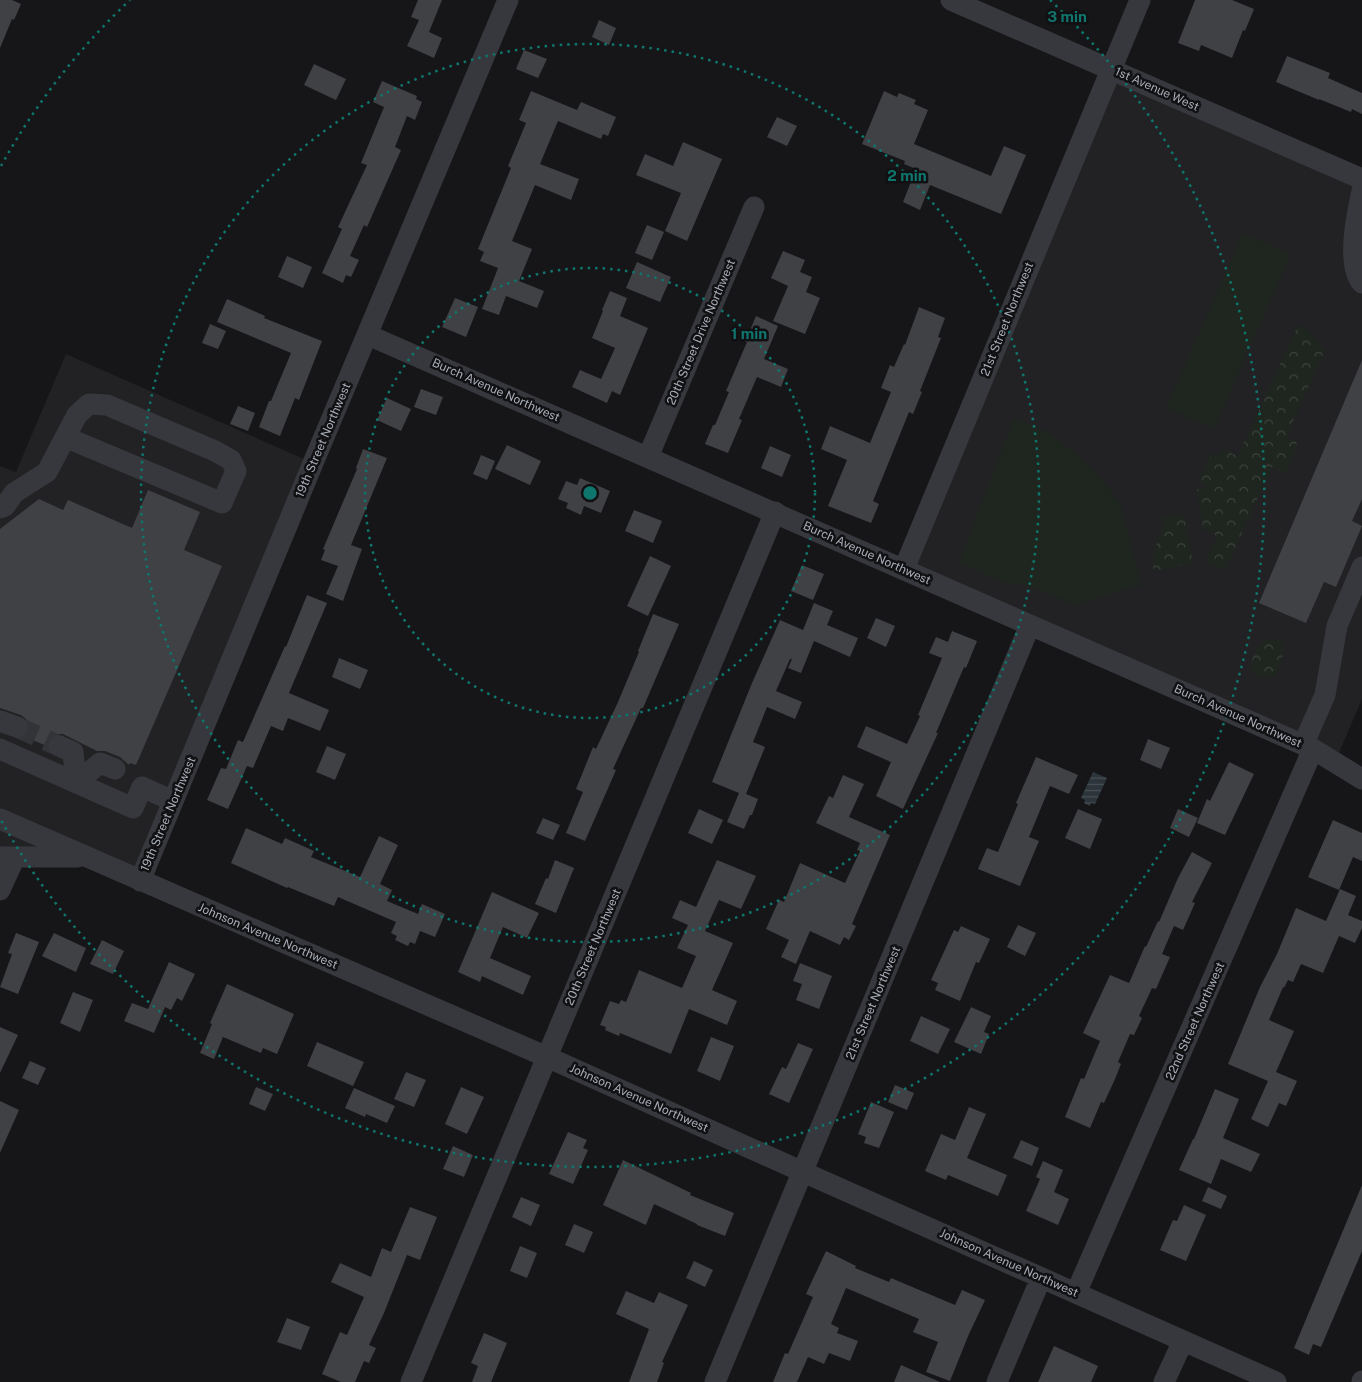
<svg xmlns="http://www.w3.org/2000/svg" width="1362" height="1382" viewBox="0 0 1362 1382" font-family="'Public Sans',sans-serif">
<defs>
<pattern id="park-crowns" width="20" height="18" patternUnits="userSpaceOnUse" patternTransform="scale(1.25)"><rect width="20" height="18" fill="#1e261f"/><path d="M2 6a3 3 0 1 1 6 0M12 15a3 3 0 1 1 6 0" fill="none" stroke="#3c433d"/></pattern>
<pattern id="water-rules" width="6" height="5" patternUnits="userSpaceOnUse" patternTransform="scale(1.25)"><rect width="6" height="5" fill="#2c353c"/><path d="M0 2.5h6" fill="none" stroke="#485056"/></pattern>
</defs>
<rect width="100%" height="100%" fill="#161618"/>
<path fill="#222225" d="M1111 69 1362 178V699L1335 762 904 569Z
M66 354 313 463 140 881 85 857H0V466L16 472Z"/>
<path fill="url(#park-crowns)" d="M1298 325 1309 330 1325 350 1286 437 1296 442 1297 447 1286 473 1272 467 1225 570 1205 562 1217 536 1203 529 1197 489 1208 487 1198 482 1212 453 1218 456 1221 449 1238 456Z
M1184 514 1193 563 1161 570 1153 569C1153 562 1153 555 1155 548 1160 534 1164 533 1162 517Z
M1267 639C1270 639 1273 639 1275 639 1292 644 1279 668 1274 676 1240 684 1249 653 1267 639Z"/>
<path fill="#1e261f" d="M1243 233 1291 254 1214 429 1166 408Z
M1014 418 1050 433 1090 466 1120 502 1141 585 1075 605 1021 583 1009 585 959 562Z"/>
<path fill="url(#water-rules)" d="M1093 772 1107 778 1095 804 1091 803 1090 806 1084 803 1085 800 1081 798Z"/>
<path fill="#404145" d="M0 0H12L21 4 14 20 12 19 0 48Z
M418 0H442L429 32 442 38 434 58 407 46 419 20 411 17Z
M1195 0H1232L1254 9 1245 31 1243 30 1232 58 1201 45 1199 51 1178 43Z
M599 20 616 28 609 45 592 37Z
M524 50 547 59 538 78 516 69Z
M1287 56 1330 73 1328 78 1362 93V114L1352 109 1351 112 1319 99V100L1276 82Z
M314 64 346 79 336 100 304 85Z
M382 81 417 96 416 99 422 102 415 120 407 116 395 147 401 150 367 227 364 225 350 256 359 260 351 277 346 275 343 283 322 273 342 229 338 227 367 165 361 163 384 107 373 102Z
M531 91 577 110 581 102 616 117 608 136 603 134 601 139 558 121 540 164 579 179 571 200 535 185 512 241 532 249 519 281 544 291 537 308 506 296 499 315 482 309 498 268 480 261 484 252 478 249 511 168 508 166 526 123 519 120Z
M884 91 897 97 899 93 916 100 914 104 928 110 914 144 991 176 1004 146 1026 155 1001 214 930 185 920 210 903 202 916 169 904 164 905 161 862 144Z
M777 117 797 126 787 146 767 137Z
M683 142 722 159 687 241 665 231 681 193 636 175 645 154 673 166Z
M647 225 664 232 652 260 635 253Z
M783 251 805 260 800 272 812 277 806 292 820 298 805 334 773 321 788 286 771 278Z
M287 256 312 267 303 288 278 277Z
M637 262 671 277 660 302 626 288Z
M610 291 627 298 620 316 648 328 620 395 612 391 607 403 572 387 580 370 601 379 615 348 592 338 603 311 602 310Z
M455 298 478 307 466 337 442 327Z
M227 299 265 316 264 318 322 341 299 400 295 398 280 436 259 427 269 401H271L291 353 217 322Z
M919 307 945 318 938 337 941 338 920 391 922 392 913 414 909 412 873 501 879 504 871 523 828 506 847 460 821 449 830 426 870 443 891 392 881 388 890 365 894 367 904 344 905 345Z
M756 316 778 326 764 359 788 369 781 387 757 377 739 419 742 420 728 453 705 444 713 425H715L729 392 726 391 747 342H745Z
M210 324 226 331 218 349 202 343Z
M1362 360V499L1352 521 1362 526 1336 587 1324 582 1306 623 1259 603Z
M421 389 443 397 436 415 414 407Z
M387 398 411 409 401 431 377 420Z
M238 406 255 413 248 431 230 424Z
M507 445 541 461 530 485 495 469Z
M770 446 791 455 782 477 761 468Z
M363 449 387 458 351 545 362 549 343 601 326 594 338 566 321 560 325 550 323 549 357 469 356 468Z
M481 455 495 461 487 480 473 474Z
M580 478 610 491 601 513 584 506 581 515 566 508 568 503 558 499 566 481 577 485Z
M148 490 200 512 184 550 222 566 136 765 130 763 129 765 120 757 105 751H97L63 734H57L52 736 48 741 47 746 25 737 29 732V725L26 719 21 715 0 708V529L39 499 63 510 68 500 132 528Z
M634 510 662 521 653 543 625 531Z
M650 556 671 566 648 616 627 606Z
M802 565 824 574 813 600 791 591Z
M307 595 327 603 289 693 329 710 320 731 288 718 283 731 271 726 253 768 247 766 228 809 207 800 221 768 226 769 238 740 243 742 285 646 286 647Z
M814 603 833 611 827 625 858 638 850 657 814 641 801 673 788 668 792 659H790L776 691 802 702 795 719 767 707 753 742 765 747 746 794 758 799 752 815H750L744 829 727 822 739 793 712 782 752 683 780 620 803 630Z
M653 614 679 624 643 708H641L613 769 616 770 585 841 566 833 583 792 576 789 593 747 596 749 618 702 639 652 638 651Z
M876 618 895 626 886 647 867 638Z
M952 631 977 641 966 668 964 667 936 733H938L903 809 876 796 891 762 857 747 866 726 907 744 920 716 918 715 942 658 929 653 936 637 948 642Z
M339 658 368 670 360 689 332 677Z
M1148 739 1170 748 1161 769 1140 760Z
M327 746 346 754 335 780 316 772Z
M1036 757 1078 775 1069 794 1050 786 1029 837 1039 841 1020 886 978 869 987 848 998 852 1018 804 1016 803Z
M1229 762 1254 774 1225 835 1197 823 1207 799 1210 801Z
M843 775 864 784 849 817 890 835 852 924 856 926 849 940 844 937 840 945 810 931 796 964 781 957 789 940 766 929 779 900 784 902 800 863 845 883 860 851 857 850 860 843 816 823 829 796 833 798Z
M699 809 723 820 712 844 688 833Z
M1078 809 1102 819 1090 849 1065 838Z
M1178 809 1198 818 1189 837 1170 828Z
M543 818 560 825 553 840 536 833Z
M1333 820 1362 833V861L1353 857 1339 890 1308 877Z
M246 828 282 844 285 838 314 851 311 857 360 877 379 836 398 845 380 884 392 890 387 901 418 914 422 904 445 914 435 937 420 931 415 944 410 942 408 946 395 940 397 936 391 933 396 922 338 897 334 906 288 887 287 888 231 863Z
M1192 852 1212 863 1192 902 1195 903 1183 930 1174 926 1162 954 1170 957 1156 989 1152 988 1139 1016 1142 1018 1134 1035 1130 1034 1118 1062 1121 1064 1115 1079 1104 1103 1101 1102 1090 1128 1065 1117 1081 1078 1084 1079 1100 1041 1083 1033 1110 975 1129 983 1145 946 1146 947 1158 921 1159 922 1178 878Z
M555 860 574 868 556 913 535 904 546 878 548 879Z
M717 860 756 876 741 909 719 900 705 931 733 943 712 990 737 1001 727 1025 689 1009 671 1054 620 1033 619 1036 605 1030 606 1027 600 1025 610 1001 619 1004 621 1000 626 1002 639 970 682 988 696 956 677 948 688 925 672 918 680 900 696 907Z
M1340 889 1356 896 1348 915 1362 921V928L1355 943 1339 936 1323 973 1301 964 1293 982 1288 980 1284 988 1283 987 1269 1020 1294 1031 1276 1072 1297 1081 1286 1106 1279 1103 1268 1127 1251 1119 1268 1081 1228 1064 1260 987 1277 954 1296 908 1326 921Z
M492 892 539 913 527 938 503 927 490 958 531 976 523 995 482 976 480 982 458 972Z
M1018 925 1036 933 1025 956 1007 947Z
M961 926 990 939 979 963 976 962 960 1001 935 990 938 983 931 980 954 930 958 932Z
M16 933 39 942 18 994 0 987 12 954 8 953Z
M54 933 86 948 76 972 42 956Z
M102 940 124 951 113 974 90 964Z
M169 962 195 974 182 1001 177 998 171 1010 165 1007 154 1033 124 1021 132 1003 148 1009Z
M800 963 832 976 819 1009 796 1000 802 984 793 981Z
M227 984 294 1014 277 1054 263 1048 261 1053 223 1037 214 1059 200 1053 212 1024 210 1023Z
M73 992 93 1000 80 1032 60 1023Z
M971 1007 991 1016 984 1032 989 1034 981 1054 954 1042Z
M921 1016 950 1029 938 1054 910 1041Z
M0 1027 18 1035 0 1073Z
M711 1037 734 1046 720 1081 697 1071Z
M317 1042 364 1062 353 1086 307 1066Z
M798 1043 813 1049 789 1103 769 1094 782 1067 786 1069Z
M30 1061 46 1068 38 1085 22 1078Z
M406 1072 426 1080 414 1107 394 1099Z
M895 1085 914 1093 907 1110 888 1102Z
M256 1087 273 1094 265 1111 249 1104Z
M461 1087 484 1097 467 1134 445 1124Z
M354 1088 395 1106 387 1123 366 1114 365 1117 345 1108Z
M1215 1089 1239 1099 1223 1138 1260 1154 1251 1172 1221 1159 1211 1184 1179 1170 1193 1139H1194Z
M0 1101 19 1110 0 1153Z
M871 1102 894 1112 879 1148 864 1143 866 1137 858 1134Z
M969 1107 986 1114 967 1158 1007 1175 998 1196 948 1175 946 1180 925 1171 941 1134 955 1140Z
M568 1132 587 1140 583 1148 588 1150 573 1184 549 1174Z
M1021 1140 1039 1148 1032 1166 1013 1158Z
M453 1146 473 1155 464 1177 443 1169Z
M623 1160 691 1193 690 1195 734 1213 725 1236 697 1225V1224L654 1204 646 1225 603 1205Z
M1043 1161 1063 1170 1054 1192 1069 1199 1058 1225 1026 1211 1040 1179 1036 1177Z
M1362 1185V1251L1321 1347 1313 1344 1309 1355 1294 1348Z
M1208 1187 1227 1196 1221 1209 1202 1201Z
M521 1197 540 1205 531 1226 512 1217Z
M1184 1205 1206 1215 1186 1261 1160 1250 1173 1220 1177 1221Z
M410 1207 437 1217 420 1260 407 1255 384 1313 369 1345 376 1348 369 1363 364 1361 355 1382H341L322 1374 340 1332 347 1335 364 1297 331 1282 340 1263 371 1277 382 1248 391 1252Z
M574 1224 593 1232 584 1253 565 1245Z
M520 1246 537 1253 527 1278 510 1271Z
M826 1251 856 1266 855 1268 889 1282 891 1278 955 1305 962 1290 985 1300 969 1334 950 1381 926 1372 938 1342 913 1332 919 1319 846 1288 831 1324 839 1328 837 1333 858 1341 850 1361 829 1353 824 1364 808 1357 797 1382H773L785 1353 788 1354 813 1297 806 1294Z
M694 1261 713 1270 705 1287 686 1278Z
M626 1291 654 1303 659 1292 688 1305 662 1362 664 1363 657 1382H629L649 1329 616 1314Z
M287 1318 310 1327 301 1350 277 1342Z
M484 1333 507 1343 491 1382H472L478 1366 471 1363Z
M1054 1346 1098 1366 1091 1382H1038Z
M901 1365 940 1382H894Z"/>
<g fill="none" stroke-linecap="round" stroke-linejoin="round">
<path stroke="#333438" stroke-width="21" stroke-dasharray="21 11" stroke-linecap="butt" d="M17 727 59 746"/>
<path stroke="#37383d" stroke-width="21" d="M951 0 1362 179
M1362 191C1357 213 1346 265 1362 283
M368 335 1313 749 1362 779
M648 457 754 207
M0 508 5 506 14 493 47 472 77 415 89 404 107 405 215 451 231 460 236 471 222 503 65 437
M904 569 1140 0
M0 721 17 727
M1303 745 1325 695 1337 626 1362 567
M59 746 73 752 76 783
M0 749 133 808 142 787 173 801
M76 783 100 763 115 769
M0 819 547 1057 803 1172 1276 1382
M0 857H77
M140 881 313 463 508 0
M0 890 15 857
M1076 1293 1313 749
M411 1382 775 512
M715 1382 1030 625
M997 1382 1041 1278
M1164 1382 1183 1341
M1362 1382V1381"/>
</g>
<g fill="none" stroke="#0f766e" stroke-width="2.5" stroke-dasharray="2.5 5">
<circle cx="590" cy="493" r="225"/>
<circle cx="590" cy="493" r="449"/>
<path d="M1 166A674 674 0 0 1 130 0M1050 0A674 674 0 1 1 1 820"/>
</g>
<g text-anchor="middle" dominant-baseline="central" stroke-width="5" stroke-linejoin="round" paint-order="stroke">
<g font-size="12" fill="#a8adb8" stroke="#111113">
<text transform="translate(1157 89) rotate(24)">1st Avenue West</text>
<text transform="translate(1007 319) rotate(-68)">21st Street Northwest</text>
<text transform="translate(701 332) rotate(-67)">20th Street Drive Northwest</text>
<text transform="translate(496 390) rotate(24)">Burch Avenue Northwest</text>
<text transform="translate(323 440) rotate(-67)">19th Street Northwest</text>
<text transform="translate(867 553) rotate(24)">Burch Avenue Northwest</text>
<text transform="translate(1238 716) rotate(24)">Burch Avenue Northwest</text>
<text transform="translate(168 814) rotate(-67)">19th Street Northwest</text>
<text transform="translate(268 936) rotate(23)">Johnson Avenue Northwest</text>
<text transform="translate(593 947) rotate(-67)">20th Street Northwest</text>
<text transform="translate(873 1003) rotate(-67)">21st Street Northwest</text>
<text transform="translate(1195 1021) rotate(-66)">22nd Street Northwest</text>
<text transform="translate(639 1098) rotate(24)">Johnson Avenue Northwest</text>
<text transform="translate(1009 1263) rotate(24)">Johnson Avenue Northwest</text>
</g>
</g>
<circle cx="590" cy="493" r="8" fill="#0f766e" stroke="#111113" stroke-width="2.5"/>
<g font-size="15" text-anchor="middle" font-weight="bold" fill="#0f766e" stroke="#111113" stroke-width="5" stroke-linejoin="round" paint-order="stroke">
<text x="1067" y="22">3 min</text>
<text x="907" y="181">2 min</text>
<text x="749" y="339">1 min</text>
</g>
</svg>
